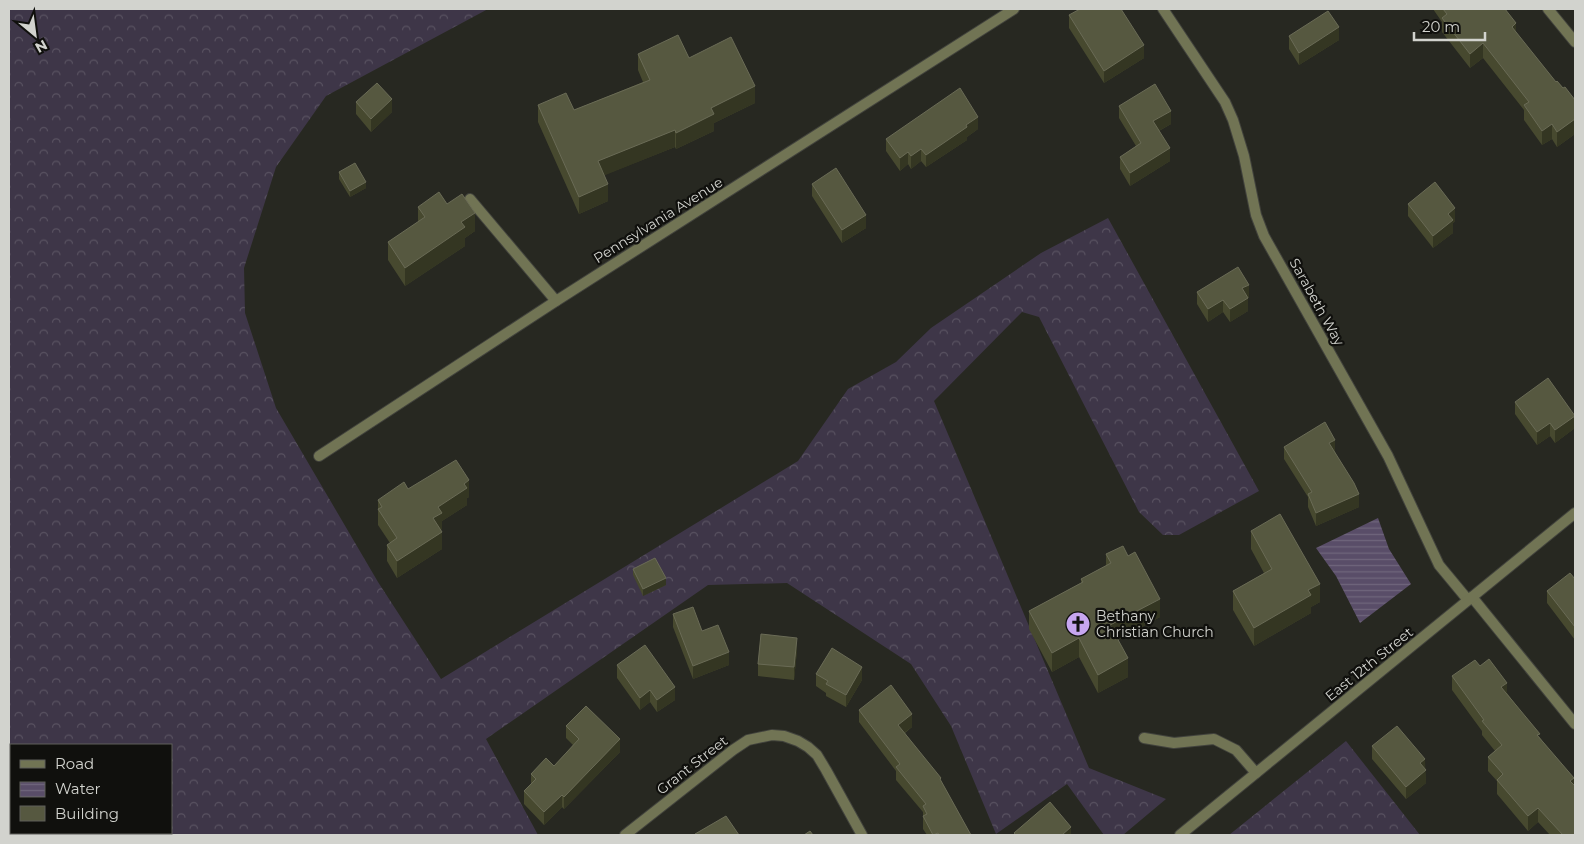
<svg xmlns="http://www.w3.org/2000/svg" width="1584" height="844" viewBox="0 0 1584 844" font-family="Montserrat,sans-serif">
<defs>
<pattern id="forest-crowns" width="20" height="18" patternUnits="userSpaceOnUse" patternTransform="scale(1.25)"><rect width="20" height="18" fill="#3e3648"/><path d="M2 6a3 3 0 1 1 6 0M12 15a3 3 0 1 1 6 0" fill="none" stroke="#595261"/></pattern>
<pattern id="park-dots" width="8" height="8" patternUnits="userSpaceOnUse" patternTransform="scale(1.25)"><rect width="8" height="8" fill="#3e3648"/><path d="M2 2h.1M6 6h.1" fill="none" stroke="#595261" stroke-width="1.8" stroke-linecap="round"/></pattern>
<pattern id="water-rules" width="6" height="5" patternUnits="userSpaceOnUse" patternTransform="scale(1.25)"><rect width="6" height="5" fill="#594d68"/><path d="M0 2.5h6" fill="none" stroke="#70667c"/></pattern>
</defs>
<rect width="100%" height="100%" fill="#272821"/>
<path fill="url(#forest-crowns)" d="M9 9H488L326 96 276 167 244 268 245 313 276 408 378 582 441 679 798 461 848 389 896 362 931 328 1041 253 1108 218 1259 491 1179 535H1163L1139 512 1039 317 1022 312 934 401 1089 768 1166 799 1123 835H1104L1067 784 996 834 951 726 911 664 787 583 708 585 486 739 538 835H106L103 833H171V745H11V764L9 762Z
M1346 741 1420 835H1229Z"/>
<path fill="url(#park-dots)" d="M9 762 11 764V833H103L106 835H9Z"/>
<path fill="url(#water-rules)" d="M1378 518 1389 549 1411 584 1360 623 1336 576 1316 548Z"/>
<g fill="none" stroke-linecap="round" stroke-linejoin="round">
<defs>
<path id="service" d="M470 199 556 301
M1144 738 1174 743 1214 739 1236 750 1256 773"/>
<path id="minor" d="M1163 9 1225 102 1233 120 1244 156 1256 215 1264 236 1388 456 1439 565 1468 600
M1548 9 1575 42
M319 456 556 301 1014 9
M1472 597 1575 724
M625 835 733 750 748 740 772 735 784 736 798 741 808 747 817 755 826 770 862 835"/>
<path id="tertiary" d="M1180 835 1575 513"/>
</defs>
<use href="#service" stroke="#42433d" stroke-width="12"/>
<use href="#minor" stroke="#42433d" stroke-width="12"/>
<use href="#tertiary" stroke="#42433d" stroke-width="12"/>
<use href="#service" stroke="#717454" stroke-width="10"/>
<use href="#minor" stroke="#717454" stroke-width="10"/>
<use href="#tertiary" stroke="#717454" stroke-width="10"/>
</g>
<path fill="#47492f" d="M1433 9H1505L1516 32 1575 119V134L1557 147 1552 139 1542 145 1524 120V110L1483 58 1470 68 1442 32V22Z
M1069 15 1144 58 1104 83 1069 28Z
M1289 36 1339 40 1299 65 1289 49Z
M638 54 689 58 755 103 714 123V131L676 149 675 147 604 175 608 201 579 214 538 122V105L574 110 643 82 638 70Z
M356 102 392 112 371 132 356 114Z
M1119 106 1171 124 1159 131 1170 161 1130 186 1120 169V157L1136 146 1119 118Z
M978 129 967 137V140L926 167 921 161 911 169 908 164 900 171 886 151V139Z
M339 172 366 188 350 197 339 179Z
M812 184 866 228 842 243 812 196Z
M447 204 475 231 465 238V246L405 286 388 260V242L418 222V207Z
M1408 204 1455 221 1453 223V233L1433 248 1408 216Z
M1197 292 1249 297 1248 298V311L1230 322 1223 312 1208 322 1197 304Z
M1515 402 1575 415V428L1555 443 1550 436 1537 445 1515 414Z
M1284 447 1335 452 1359 507 1316 526 1308 507V497L1284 459Z
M408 489 469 497 467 498V505L442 521V529L440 530 442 549 397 578 387 561V545L390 543 378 525V500Z
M1251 531 1320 602 1311 607V613L1254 646 1233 610V591L1264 573 1251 549Z
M1106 554 1160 617 1118 640 1128 677 1098 693 1079 657 1052 672 1029 629V611L1081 583V579L1106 566Z
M633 569 666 585 643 596 633 575Z
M1575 579V640L1547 603V591Z
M673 614 702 631 729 665 693 679 673 627Z
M797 650 794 680 758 676V664Z
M617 665 675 700 657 712 650 702 640 710 617 678Z
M1480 666 1507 693 1574 784 1575 835H1550L1538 822 1528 831 1497 794V781L1488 771V757L1495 751 1482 735V731L1452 690V676Z
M816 674 862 680 846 707 826 696V693L816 686Z
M859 710 912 727 905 733 941 781 971 835H927L923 829V812L896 780V771L859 722Z
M566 726 620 752 564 809 562 807 544 825 524 804V791L531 784V774L554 766 573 745 566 738Z
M1372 746 1425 770 1426 783 1406 799 1372 759Z"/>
<path fill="#343622" d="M1516 23V38L1512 27Z
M1339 27V40L1299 65V53Z
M1483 43V58L1470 68V54Z
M1144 45V58L1104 83V71Z
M755 86V103L714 123V131L676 149V133L711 108Z
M392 99V112L371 132V119Z
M1171 111V124L1153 134V121Z
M978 117V129L967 137V140L926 167V155L966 125Z
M1575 119V134L1557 147V132Z
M1552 124V139L1542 145V131Z
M675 130V147L598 178V161Z
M1170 148V161L1130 186V173Z
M921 149V161L911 169V156Z
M908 152V164L900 171V158Z
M366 182V188L350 197V191Z
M608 184V201L579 214V197Z
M1455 208V221L1453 223V233L1433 248V236L1448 214Z
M475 213V231L465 238V246L405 286V268L461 222Z
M866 215V228L842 243V230Z
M1249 285V297L1242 301V288Z
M1248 298V311L1230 322V309Z
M1223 300V312L1208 322V309Z
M1575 416V428L1555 443V430Z
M1550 423V436L1537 445V432Z
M1335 440V452L1329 456V443Z
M469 480V497L467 498V505L442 521V529L433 535V518L438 507 464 484Z
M1359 494V507L1316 526V513Z
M442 532V549L397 578V561Z
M666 578V585L643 596V589Z
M1320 584V602L1311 607V613L1254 646V628L1308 590Z
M1160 599V617L1110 644V625Z
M797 638V650L794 680V667Z
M1079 638V657L1052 672V653Z
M729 652V665L693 679V666Z
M1128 658V677L1098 693V675Z
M862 667V680L846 707V695Z
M1507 683V698L1501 687Z
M675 687V700L657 712V700Z
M650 690V702L640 710V698Z
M912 714V727L898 737V725Z
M620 739V752L564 809V797Z
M1425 759 1426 783 1406 799V787L1420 763Z
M1574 778V792L1570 781Z
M562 795V807L544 825V812Z
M1538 808V822L1528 831V816Z
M1071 827V835H1062Z"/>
<path fill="#565840" stroke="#6a6b56" d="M1080 9H1121L1144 45 1104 71 1069 15Z
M1443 9H1505L1516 23 1512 27 1556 82 1557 81 1563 88 1565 87 1575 100V104L1574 105 1575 106V119L1557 132 1552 124 1542 131 1524 105 1529 102 1483 43 1470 54 1442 18 1447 14Z
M1328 11 1339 27 1299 53 1289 36Z
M678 35 689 58 731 37 755 86 711 108 714 114 676 133 675 130 598 161 608 184 579 197 538 105 566 93 574 110 650 80 638 54Z
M377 83 392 99 371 119 356 102Z
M1155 84 1171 111 1153 121 1170 148 1130 173 1120 157 1141 143 1119 106Z
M960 88 978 117 966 125 967 127 926 155 921 149 911 156 908 152 900 158 886 139Z
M355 163 366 182 350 191 339 172Z
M836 168 866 215 842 230 812 184Z
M1435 182 1455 208 1448 214 1453 220 1433 236 1408 204Z
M439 192 447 204 462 194 475 213 461 222 465 227 405 268 388 242 425 217 418 207Z
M1238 267 1249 285 1242 288 1248 298 1230 309 1223 300 1208 309 1197 292Z
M1548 378 1575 416 1555 430 1550 423 1537 432 1515 402Z
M1325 422 1335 440 1329 443 1354 483 1359 494 1316 513 1308 494 1312 492 1284 447Z
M456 460 469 480 464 484 467 488 438 507 442 513 433 518 442 532 397 561 387 545 397 538 378 509 382 507 378 500 404 482 408 489Z
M1280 514 1320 584 1308 590 1311 595 1254 628 1233 591 1272 569 1251 531Z
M1123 546 1128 556 1135 552 1160 599 1110 625 1128 658 1098 675 1079 638 1052 653 1029 611 1083 582 1081 579 1111 563 1106 554Z
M655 558 666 578 643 589 633 569Z
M1570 573 1575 579V627L1547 591Z
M693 607 702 631 718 625 729 652 693 666 673 614Z
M761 634 797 638 794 667 758 664Z
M645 645 675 687 657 700 650 690 640 698 617 665Z
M832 648 862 667 846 695 826 684 828 681 816 674Z
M1489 659 1507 683 1501 687 1540 734 1537 735 1574 778 1570 781 1575 786V835H1563L1538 808 1528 816 1497 780 1503 774 1488 757 1502 745 1482 721 1484 720 1452 676 1475 660 1480 666Z
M891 685 912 714 898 725 941 778 940 779 971 835H939L938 833 933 835 923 816 927 814 923 806 926 804 896 767 900 764 859 710Z
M586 706 620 739 564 797 562 795 544 812 524 791 536 779 531 774 546 758 554 766 579 739 566 726Z
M1397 726 1425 759 1420 763 1426 770 1406 787 1372 746Z
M1050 802 1071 827 1062 835H1016L1014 833Z
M726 816 739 835H696L695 834Z
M810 831 813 835H804Z"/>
<defs>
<symbol id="church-disc" viewBox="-11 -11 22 22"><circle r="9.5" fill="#c7a6ef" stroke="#10100d"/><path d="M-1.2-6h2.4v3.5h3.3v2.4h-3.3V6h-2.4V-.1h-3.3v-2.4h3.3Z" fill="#111"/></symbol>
</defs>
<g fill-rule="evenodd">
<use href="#church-disc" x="1064" y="610" width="28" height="28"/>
</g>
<g text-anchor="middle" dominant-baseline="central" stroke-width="4.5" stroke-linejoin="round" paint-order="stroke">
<g font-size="14" fill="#d2d3ce" stroke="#10100d">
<text transform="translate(658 220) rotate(-32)">Pennsylvania Avenue</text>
<text transform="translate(1317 302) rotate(61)">Sarabeth Way</text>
<text transform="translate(1369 664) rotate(-39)">East 12th Street</text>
<text transform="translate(692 765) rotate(-38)">Grant Street</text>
</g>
<g font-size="14" fill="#d2d3ce" stroke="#10100d" text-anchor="start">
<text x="1096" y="616">Bethany<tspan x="1096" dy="16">Christian Church</tspan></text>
</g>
</g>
<rect width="1584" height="844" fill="none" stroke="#d2d3ce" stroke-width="20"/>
<rect x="10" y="744" width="162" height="90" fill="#10100d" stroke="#5e5e5a"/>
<rect x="20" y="760" width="25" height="8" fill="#717454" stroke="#5e5e5a"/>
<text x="55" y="769" font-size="15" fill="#d2d3ce">Road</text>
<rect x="20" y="782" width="25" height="15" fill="url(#water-rules)" stroke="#5e5e5a"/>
<text x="55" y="794" font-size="15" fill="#d2d3ce">Water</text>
<rect x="20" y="806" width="25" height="15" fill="#565840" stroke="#5e5e5a"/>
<text x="55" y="819" font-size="15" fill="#d2d3ce">Building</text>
<g transform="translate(35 35) rotate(151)" stroke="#10100d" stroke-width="4" paint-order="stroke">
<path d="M0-4L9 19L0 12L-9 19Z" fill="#d2d3ce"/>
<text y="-8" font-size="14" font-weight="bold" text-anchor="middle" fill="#d2d3ce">N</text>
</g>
<path d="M1414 32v8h71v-8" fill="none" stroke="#d2d3ce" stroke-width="2.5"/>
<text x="1422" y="32" font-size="15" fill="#d2d3ce" stroke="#10100d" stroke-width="4" paint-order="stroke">20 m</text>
</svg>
